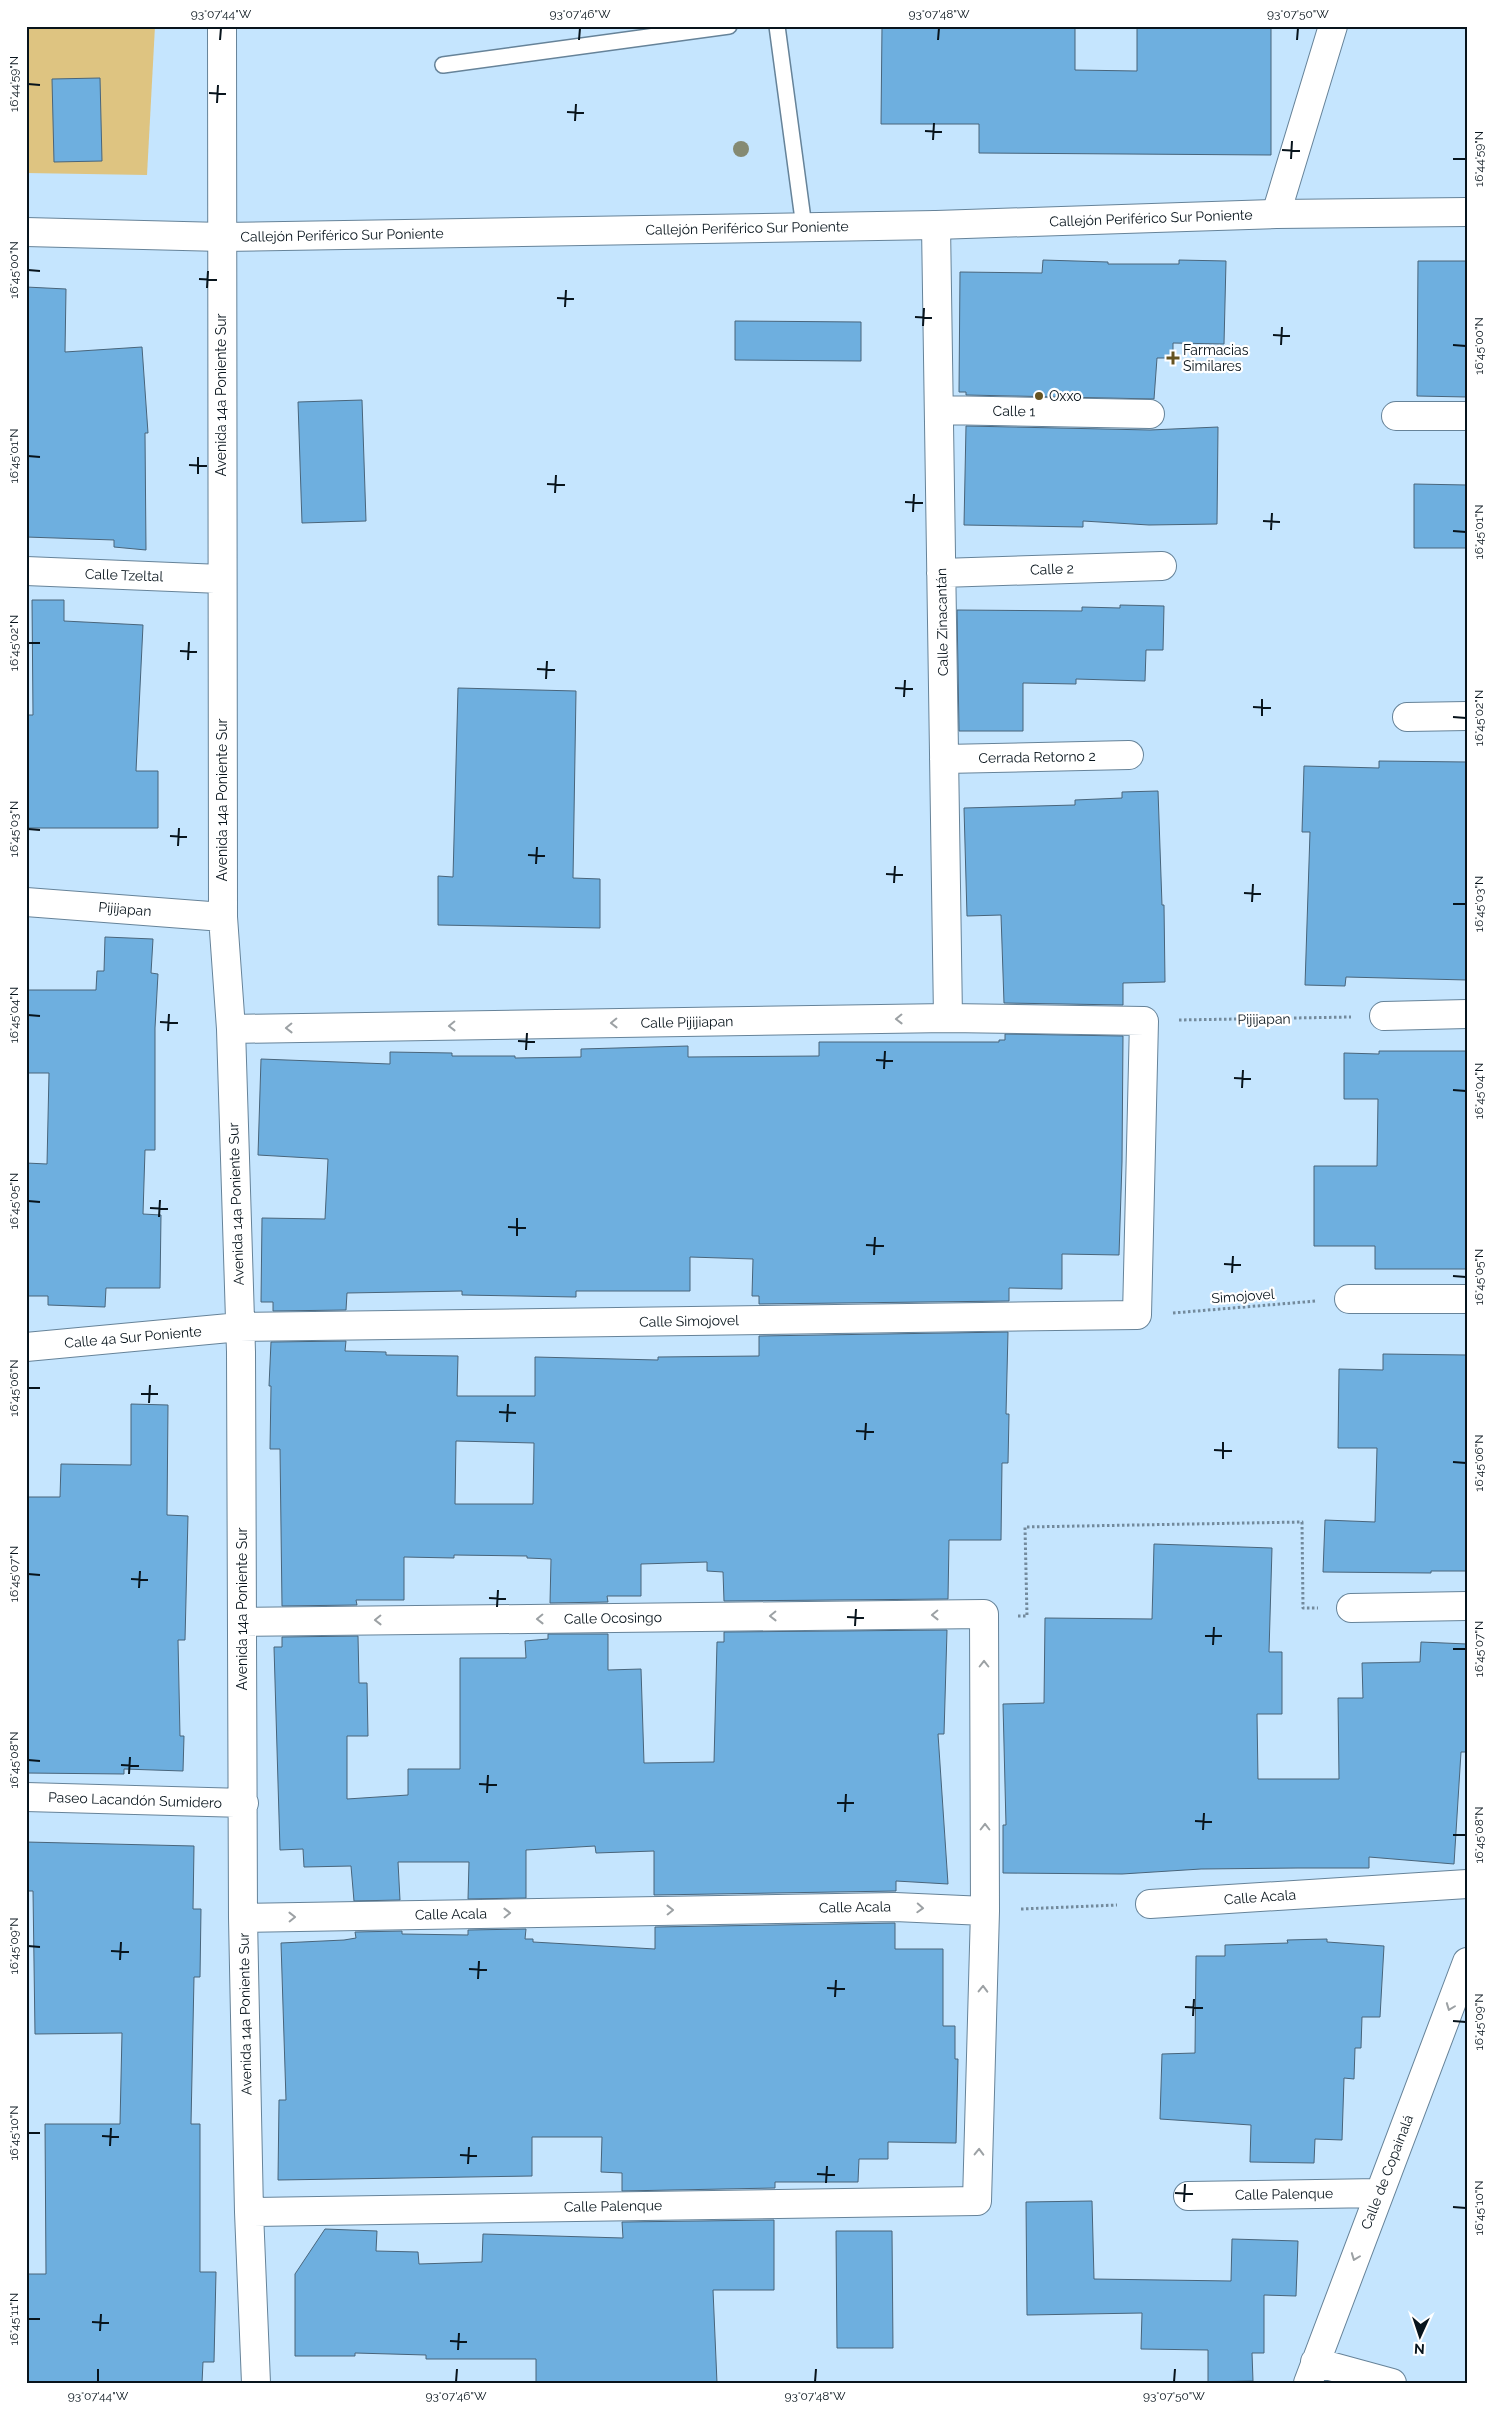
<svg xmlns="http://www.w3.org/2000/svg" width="1493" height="2409" viewBox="0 0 1493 2409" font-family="Raleway,sans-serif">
<rect width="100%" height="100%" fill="#c5e5fe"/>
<path fill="#dec481" d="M26 26H155L147 175 26 173Z"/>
<path fill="#6eafdf" stroke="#49657b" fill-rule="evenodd" d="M882 26H1075V70L1137 71V26H1271V155L979 153V124H881Z
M100 78 102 161 54 162 52 79Z
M1043 260 1108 262V264H1179V260L1226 261 1224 344 1173 343V358H1157L1154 399 966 395V392H959L960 272 1042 273Z
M1418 261H1467V397L1417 396Z
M26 287 66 289 65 352 142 347 148 433H145L146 550 114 547V540L26 537Z
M735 321 861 322V361L735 360Z
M362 400 366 521 302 523 298 402Z
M966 426 1150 430 1218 427 1217 524 1149 525 1083 521V527L964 525Z
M1414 484 1467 485V548H1414Z
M32 600H64V621L143 625 136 771H158V828H26V715H33Z
M1120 605 1164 606 1163 650H1146L1145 681 1076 679V684L1023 683V731H959L957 610 1082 611V607L1120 608Z
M458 688 576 691 573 878 600 879V928L438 925V876L453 877Z
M1379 761 1467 762V980L1346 977 1345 986 1305 985 1310 832H1302L1304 766 1379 768Z
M1158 791 1162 905H1164L1165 982 1123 983V1005L1004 1003 1001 915 967 916 964 808 1075 805V800L1122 798V792Z
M105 937 153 939 151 973 158 974 155 1028V1150H145L143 1214 161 1215 160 1288H106L105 1307 48 1305V1296H26V1163L47 1164 49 1073H26V990H96L97 971H104Z
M1005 1034 1123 1036 1122 1162 1119 1255 1062 1254V1289L1009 1288V1301L759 1304V1296H752L753 1259 690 1257V1291H576V1297L462 1295V1291L347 1293 346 1310 273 1311V1302H261L262 1218 325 1219 328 1159 258 1155 261 1059 390 1064V1052L452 1053V1056H515V1058L581 1057V1049L688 1046V1057L819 1056V1042H999V1040H1005Z
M1379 1051H1467V1269H1375V1246H1314V1166H1377L1378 1099H1344V1053L1379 1054Z
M1008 1332 1006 1414H1009L1008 1463H1002L1001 1540H949L948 1599 724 1601 723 1572 707 1571V1562L641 1564V1596H607L608 1602 550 1603 551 1559 527 1558V1556L454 1555V1558L404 1557V1600H356L357 1605 282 1606 280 1449H270L271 1386H269L271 1342 346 1341 345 1351 386 1352V1355L458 1356 457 1396H535V1357L658 1360V1357L759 1356V1336ZM456 1441 534 1443 533 1504H455Z
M1383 1354 1467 1355V1571H1431V1573L1323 1572 1325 1520 1375 1522 1377 1448H1338L1339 1369 1383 1370Z
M131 1404 168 1405 167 1515 188 1516 185 1640H178L180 1736H184L183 1771 124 1769V1774L26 1773V1497H60L61 1464 131 1465Z
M1154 1544 1272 1548 1269 1652H1282V1714H1257L1258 1779H1339L1338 1698H1363L1362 1663 1420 1662 1421 1642 1467 1644V1752H1461L1454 1864 1369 1857V1868H1298L1201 1869 1122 1874 1003 1873V1825H1006L1003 1704 1044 1703 1045 1618 1152 1619Z
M947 1630 944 1734H938L948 1884 896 1881V1891L654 1895V1851L596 1853 595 1846 526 1850V1898L468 1899 469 1862H398L400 1900 354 1901 351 1866 304 1867 303 1849 280 1850 274 1647H282V1637L358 1636 359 1683H367L368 1736H347V1799L408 1795V1769H460V1658H526L525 1641 548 1639V1634H608V1670L641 1669 644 1763 714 1762 717 1642H724V1632Z
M26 1842 194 1846 193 1909H201L200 1977H194L191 2124H200V2272H216L214 2362H203L202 2383H26V2274H46L45 2124H120L122 2033 35 2034 33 1891H26Z
M895 1923V1949H943V2026H955V2059H958L956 2143 888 2142V2159H859L858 2182H775V2188L622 2191V2173L601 2172 602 2137H532V2176L278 2180 279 2100H286L281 1943 344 1940 356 1938 355 1932 402 1931V1934L468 1935V1930L526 1929 525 1939H533V1942L655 1949V1927Z
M1327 1939V1942L1384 1946 1380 2017H1362L1361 2048H1355L1354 2079 1344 2078 1342 2140 1315 2139 1314 2163 1250 2162 1251 2125 1160 2119 1162 2054 1195 2053 1196 1956H1225V1945L1288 1943 1287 1940Z
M1092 2201 1094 2279 1231 2281 1232 2239 1298 2241 1296 2296 1264 2295V2353H1252L1253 2381 1208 2382V2350L1141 2349 1142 2313 1027 2315 1026 2202Z
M774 2220V2290H713L717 2383H536V2359H426V2355L355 2353V2356H295V2274L325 2229 377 2231 376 2251 418 2252 419 2264 482 2262 483 2234 623 2238 622 2222Z
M836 2231H892L893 2348H837Z"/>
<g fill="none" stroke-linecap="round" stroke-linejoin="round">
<defs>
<path id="service" d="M777 26 804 227
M443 65 729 26"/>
<path id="minor" d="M222 26 223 917 231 1029 241 1352 243 1918 249 2212 256 2383
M1276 214 1333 26
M936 225 948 1018
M939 410 1150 414
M1396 416H1467
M26 571 221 579
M941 573 1162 566
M1407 717 1467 716
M944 759 1129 755
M26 902 223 917
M1384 1016 1467 1014
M1349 1299H1467
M26 1347 240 1327 1137 1315 1144 1021 948 1018 231 1029
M1351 1608 1467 1606
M242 1622 984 1614 985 1911 977 2201 249 2212
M26 1797 244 1803
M1150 1904 1467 1884
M243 1918 895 1907 985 1911
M1188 2196 1379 2193
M1315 2362 1392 2383
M1308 2383 1467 1962"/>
<path id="secondary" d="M26 232 222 237 936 225 1276 214 1467 212"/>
</defs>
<use href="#service" stroke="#668399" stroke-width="18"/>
<use href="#minor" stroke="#668399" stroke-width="30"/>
<use href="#secondary" stroke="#668399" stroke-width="30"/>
<path stroke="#738a9c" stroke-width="3" stroke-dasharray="2.5 2.5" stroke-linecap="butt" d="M1179 1020 1351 1017
M1173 1313 1316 1301
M1018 1616H1027L1025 1527 1302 1522 1303 1608H1318
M1021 1909 1117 1905"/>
<use href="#service" stroke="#fff" stroke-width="15"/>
<use href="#minor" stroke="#fff" stroke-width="28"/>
<use href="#secondary" stroke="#fff" stroke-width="28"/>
</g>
<circle fill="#858a73" cx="741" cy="149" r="8"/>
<defs><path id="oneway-chevron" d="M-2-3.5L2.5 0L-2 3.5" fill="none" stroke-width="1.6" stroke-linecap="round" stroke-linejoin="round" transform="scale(1.25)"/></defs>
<g stroke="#9ca1a4">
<use href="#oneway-chevron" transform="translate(899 1019) rotate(179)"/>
<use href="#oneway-chevron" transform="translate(614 1023) rotate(179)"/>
<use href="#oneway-chevron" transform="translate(452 1026) rotate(179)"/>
<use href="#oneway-chevron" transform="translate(289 1028) rotate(179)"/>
<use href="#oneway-chevron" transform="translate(935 1615) rotate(179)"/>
<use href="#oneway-chevron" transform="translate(773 1616) rotate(179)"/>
<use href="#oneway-chevron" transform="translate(540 1619) rotate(179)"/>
<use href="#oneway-chevron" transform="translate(378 1620) rotate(179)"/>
<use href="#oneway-chevron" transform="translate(984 1664) rotate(-90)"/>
<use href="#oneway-chevron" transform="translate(985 1827) rotate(-90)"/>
<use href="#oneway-chevron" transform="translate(920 1908) rotate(3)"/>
<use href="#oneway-chevron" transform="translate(670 1910) rotate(-1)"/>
<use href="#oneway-chevron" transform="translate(507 1913) rotate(-1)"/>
<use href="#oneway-chevron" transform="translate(292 1917) rotate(-1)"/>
<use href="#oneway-chevron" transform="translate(983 1989) rotate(-89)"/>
<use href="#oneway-chevron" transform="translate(1450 2007) rotate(111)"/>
<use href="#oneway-chevron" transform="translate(979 2152) rotate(-89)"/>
<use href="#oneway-chevron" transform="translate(1355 2257) rotate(111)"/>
</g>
<path fill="none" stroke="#08141c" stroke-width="2" d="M220 40 221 28M579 40 580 28M938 40 939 28M1297 40 1298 28M28 84 40 85M209 93 226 94M217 103 218 85M567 112 584 113M575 121 576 104M925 131 942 132M933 140 934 123M1282 150 1300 151M1291 159 1292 141M1453 159H1466M28 270 40 271M199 279 217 280M207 288 208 271M557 298 574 299M565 307 566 290M915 317 932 318M923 326 924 308M1273 335 1290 336M1281 345 1282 327M1453 345 1466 346M28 456 40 457M189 465 207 466M198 474V457M547 484 565 485M555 493 556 475M905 502 923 503M913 512 914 494M1263 521 1280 522M1271 530 1272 513M1453 531 1466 532M28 643H40M180 651 197 652M188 660 189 642M537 669 555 670M546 679 547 661M895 688 913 689M904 697 905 680M1253 707 1271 708M1262 716V699M1453 717 1466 718M28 829 40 830M170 836 187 837M178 846 179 828M528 855 545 856M536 864 537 847M886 874 903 875M894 883 895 866M1244 893 1261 894M1252 902 1253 884M1453 904H1466M28 1015 40 1016M160 1022 178 1023M168 1031 169 1014M518 1041 535 1042M526 1050 527 1033M876 1060 893 1061M884 1069 885 1051M1234 1078 1251 1079M1242 1088 1243 1070M1453 1090 1466 1091M28 1201 40 1202M150 1208 168 1209M159 1217 160 1200M508 1227 526 1228M517 1236V1218M866 1245 884 1246M874 1255 875 1237M1224 1264 1241 1265M1232 1273 1233 1256M1453 1276 1466 1277M28 1388H40M141 1394H158M149 1403 150 1385M499 1412 516 1413M507 1422 508 1404M856 1431 874 1432M865 1440 866 1423M1214 1450 1232 1451M1223 1459V1442M1453 1462 1466 1463M28 1574 40 1575M131 1579 148 1580M139 1588 140 1571M489 1598 506 1599M497 1607 498 1590M847 1617 864 1618M855 1626 856 1609M1205 1636H1222M1213 1645 1214 1627M1453 1649H1466M28 1760 40 1761M121 1765 139 1766M129 1774 130 1757M479 1784 497 1785M487 1793 488 1775M837 1803H854M845 1812 846 1794M1195 1821 1212 1822M1203 1830 1204 1813M1453 1835H1466M28 1946 40 1947M111 1951 129 1952M120 1960 121 1942M469 1969 487 1970M478 1979 479 1961M827 1988 845 1989M835 1997 836 1980M1185 2007 1203 2008M1193 2016 1194 1999M1453 2021 1466 2022M28 2133H40M102 2136 119 2137M110 2146 111 2128M460 2155 477 2156M468 2164 469 2147M817 2174 835 2175M826 2183 827 2166M1175 2193 1193 2194M1184 2202 1185 2184M1453 2207 1466 2208M28 2319H40M92 2322 109 2323M100 2331 101 2314M450 2341 467 2342M458 2350 459 2333M98 2382V2369M456 2382 457 2369M815 2382 816 2369M1174 2382 1175 2369"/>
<g fill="#655321" stroke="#fff" stroke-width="2">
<path d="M1170.5 350.5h5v5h5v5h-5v5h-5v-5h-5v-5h5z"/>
<circle cx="1039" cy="396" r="5"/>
</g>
<g text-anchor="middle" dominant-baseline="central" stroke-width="4.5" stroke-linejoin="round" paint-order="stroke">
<g font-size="14" fill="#08141c" stroke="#fff">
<text transform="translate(1151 218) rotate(-2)">Callejón Periférico Sur Poniente</text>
<text transform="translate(747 228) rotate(-1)">Callejón Periférico Sur Poniente</text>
<text transform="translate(342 235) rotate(-1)">Callejón Periférico Sur Poniente</text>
<text transform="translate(221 395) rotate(-90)">Avenida 14a Poniente Sur</text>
<text transform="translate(1014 411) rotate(1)">Calle 1</text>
<text transform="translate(1052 569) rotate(-2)">Calle 2</text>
<text transform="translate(124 575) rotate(2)">Calle Tzeltal</text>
<text transform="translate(942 622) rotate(-91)">Calle Zinacantán</text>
<text transform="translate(1037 757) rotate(-1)">Cerrada Retorno 2</text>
<text transform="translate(222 800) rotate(-90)">Avenida 14a Poniente Sur</text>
<text transform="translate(125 909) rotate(5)">Pijijapan</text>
<text transform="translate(1264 1019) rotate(-1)">Pijijapan</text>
<text transform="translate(687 1022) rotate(-1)">Calle Pijijiapan</text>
<text transform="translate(236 1204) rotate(-92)">Avenida 14a Poniente Sur</text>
<text transform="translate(1243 1296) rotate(-4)">Simojovel</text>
<text transform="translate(689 1321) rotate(-1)">Calle Simojovel</text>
<text transform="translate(133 1337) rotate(-5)">Calle 4a Sur Poniente</text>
<text transform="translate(242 1609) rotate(-90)">Avenida 14a Poniente Sur</text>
<text transform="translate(613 1618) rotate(-1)">Calle Ocosingo</text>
<text transform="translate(135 1800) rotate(2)">Paseo Lacandón Sumidero</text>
<text transform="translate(1260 1897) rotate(-4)">Calle Acala</text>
<text transform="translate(855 1907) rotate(-1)">Calle Acala</text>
<text transform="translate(451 1914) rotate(-1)">Calle Acala</text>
<text transform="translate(245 2014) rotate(-91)">Avenida 14a Poniente Sur</text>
<text transform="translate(1387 2172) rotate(-69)">Calle de Copainalá</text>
<text transform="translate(1284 2194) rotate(-1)">Calle Palenque</text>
<text transform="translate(613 2206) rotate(-1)">Calle Palenque</text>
</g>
<g font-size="14" fill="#08141c" stroke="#fff" text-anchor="start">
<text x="1183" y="350">Farmacias<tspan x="1183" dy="16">Similares</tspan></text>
<text x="1049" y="396">Oxxo</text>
</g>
</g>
<rect width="1493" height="2409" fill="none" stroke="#ffffff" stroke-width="55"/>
<g transform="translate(1420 2336) rotate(183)" stroke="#ffffff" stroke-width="4" paint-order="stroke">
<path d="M0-4L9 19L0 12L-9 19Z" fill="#08141c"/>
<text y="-8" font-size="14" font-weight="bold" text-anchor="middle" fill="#08141c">N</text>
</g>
<rect x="28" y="28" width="1438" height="2354" fill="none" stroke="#08141c" stroke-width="2"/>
<g font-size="12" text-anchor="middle" fill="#08141c">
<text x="221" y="18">93°07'44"W</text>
<text x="580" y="18">93°07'46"W</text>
<text x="939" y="18">93°07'48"W</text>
<text x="1298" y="18">93°07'50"W</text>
<text transform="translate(14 84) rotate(-90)" y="4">16°44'59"N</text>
<text transform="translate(1479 159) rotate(-90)" y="4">16°44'59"N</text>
<text transform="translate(14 270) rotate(-90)" y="4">16°45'00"N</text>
<text transform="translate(1479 346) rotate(-90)" y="4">16°45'00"N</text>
<text transform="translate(14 456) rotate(-90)" y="4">16°45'01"N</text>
<text transform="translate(1479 532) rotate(-90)" y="4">16°45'01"N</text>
<text transform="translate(14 643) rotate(-90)" y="4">16°45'02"N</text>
<text transform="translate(1479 718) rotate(-90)" y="4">16°45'02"N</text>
<text transform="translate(14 829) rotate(-90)" y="4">16°45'03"N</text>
<text transform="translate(1479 904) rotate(-90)" y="4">16°45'03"N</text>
<text transform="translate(14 1015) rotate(-90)" y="4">16°45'04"N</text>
<text transform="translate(1479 1091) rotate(-90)" y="4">16°45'04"N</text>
<text transform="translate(14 1201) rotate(-90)" y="4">16°45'05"N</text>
<text transform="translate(1479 1277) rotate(-90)" y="4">16°45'05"N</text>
<text transform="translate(14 1388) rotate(-90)" y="4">16°45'06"N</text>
<text transform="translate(1479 1463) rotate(-90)" y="4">16°45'06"N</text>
<text transform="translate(14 1574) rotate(-90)" y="4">16°45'07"N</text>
<text transform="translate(1479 1649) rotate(-90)" y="4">16°45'07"N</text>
<text transform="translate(14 1760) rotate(-90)" y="4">16°45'08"N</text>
<text transform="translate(1479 1835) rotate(-90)" y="4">16°45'08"N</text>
<text transform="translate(14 1946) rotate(-90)" y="4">16°45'09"N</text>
<text transform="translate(1479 2022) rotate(-90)" y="4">16°45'09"N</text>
<text transform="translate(14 2133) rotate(-90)" y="4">16°45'10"N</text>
<text transform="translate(1479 2208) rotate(-90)" y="4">16°45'10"N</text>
<text transform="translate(14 2319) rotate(-90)" y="4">16°45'11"N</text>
<text x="98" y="2400">93°07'44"W</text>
<text x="456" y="2400">93°07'46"W</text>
<text x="815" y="2400">93°07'48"W</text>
<text x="1174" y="2400">93°07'50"W</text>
</g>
</svg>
